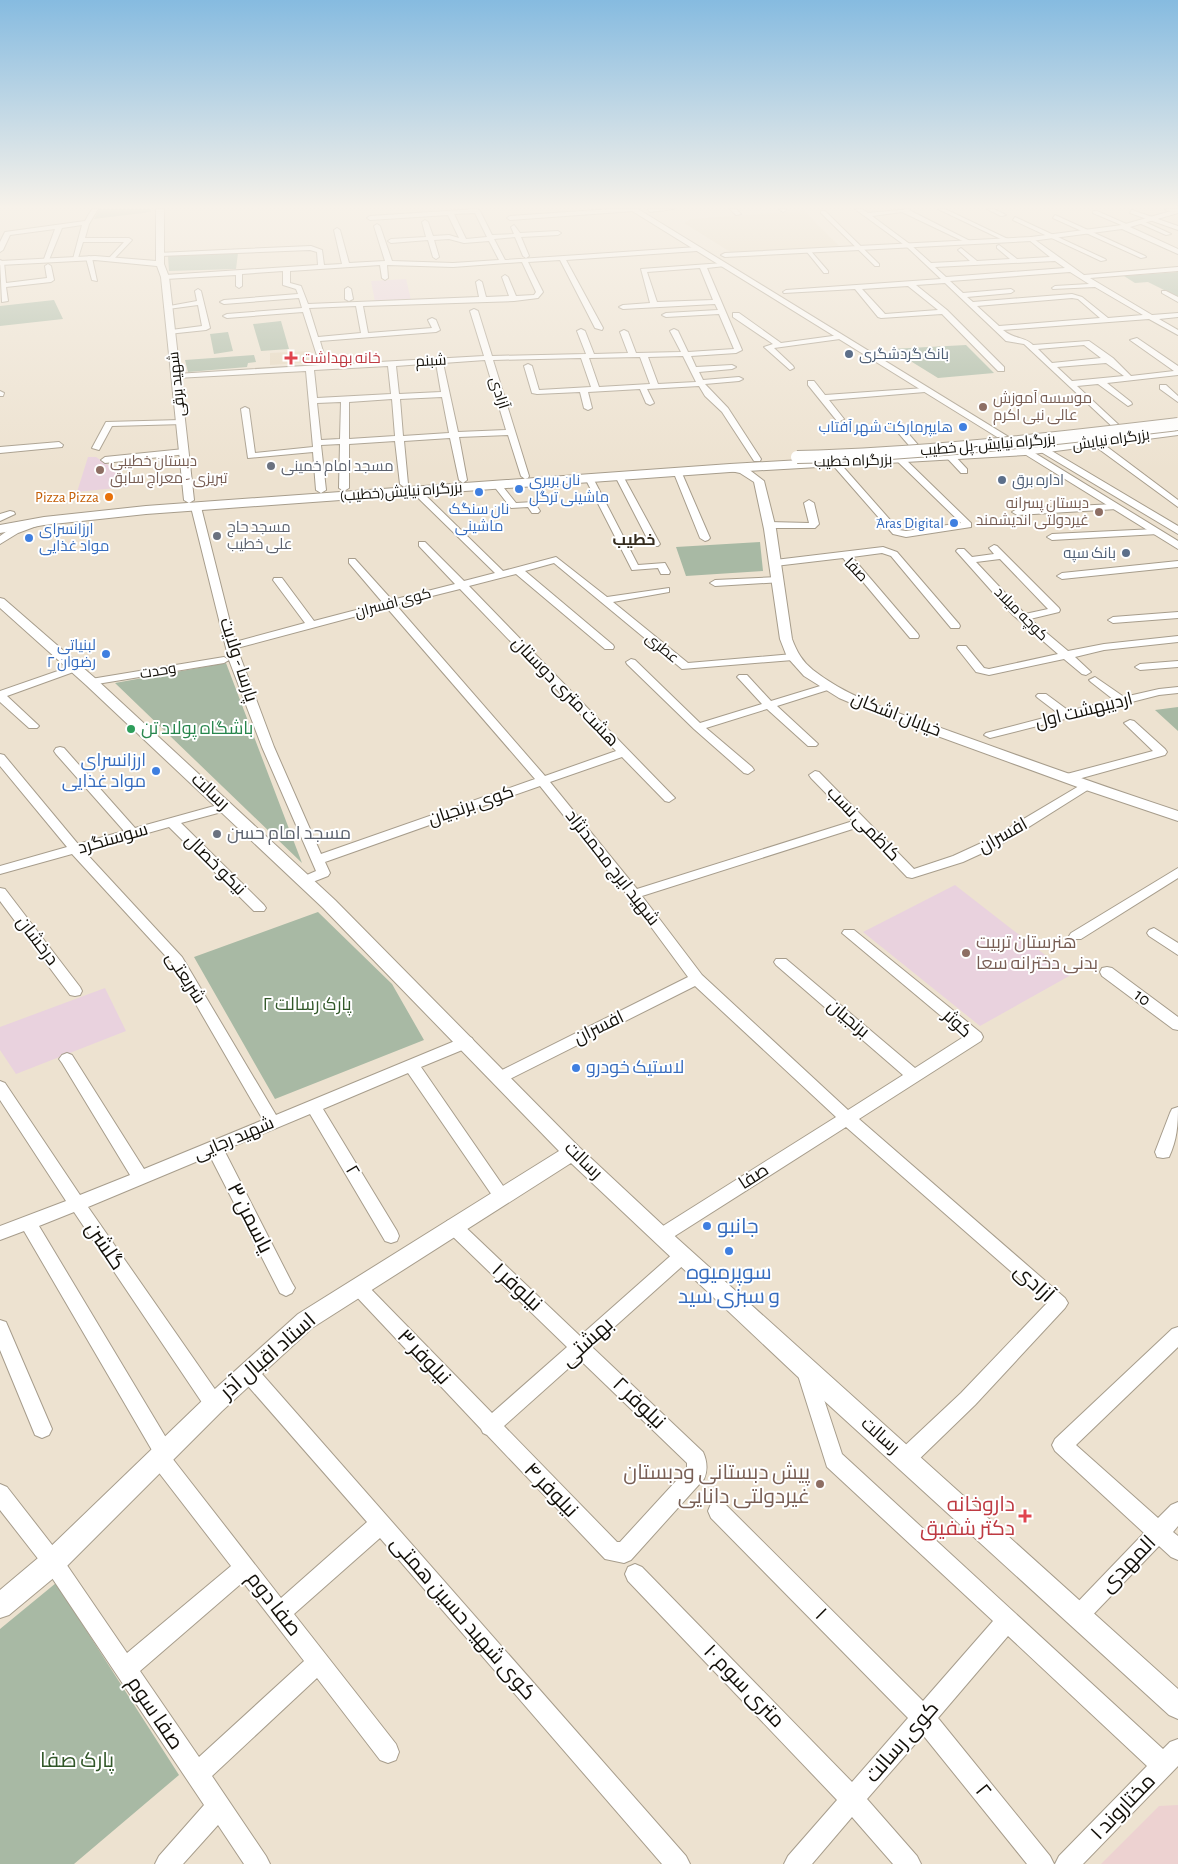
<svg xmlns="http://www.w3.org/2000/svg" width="1178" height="1864" viewBox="0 0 1178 1864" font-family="'Alegreya Sans',Cairo,sans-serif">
<rect width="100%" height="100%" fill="#ede2d0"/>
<path fill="#edd2d1" d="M1178 1805V1864H1101L1159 1806Z"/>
<path fill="#e5d7be" d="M804 211 841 248 732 253 684 223 691 219Z
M310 351 313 362 270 365V353Z"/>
<path fill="#e9d2de" d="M406 279 411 300 375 302 371 281Z
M88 457H96L136 483 126 487 77 492Z
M955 885 1071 975 980 1026 863 932Z
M105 988 126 1031 16 1074 0 1050V1027Z"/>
<path fill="#a8b9a4" d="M99 209H151V212L94 219Z
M238 253 236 269 169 271 168 256Z
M1178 272V297L1148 282 1135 283 1124 276Z
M54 300 63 319 0 326V306Z
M281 321 289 349 261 351 253 324Z
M228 332 233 351 214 354 210 334Z
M966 345 994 373 938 378 891 349Z
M254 355 256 362 248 363 247 367 188 372 185 360Z
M760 542 763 571 686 576 676 547Z
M226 663 302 863 115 683Z
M1178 707V731L1155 710Z
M318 912 392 984 424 1040 275 1099 194 957Z
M56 1583 179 1775 74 1864H0V1629Z"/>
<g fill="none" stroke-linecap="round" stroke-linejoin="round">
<defs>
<path id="minor" d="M92 209H98L89 224 85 238H129L132 240 114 259 109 258 124 242H83L78 258 73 259 82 225 62 228 49 260 44 259 55 229 10 235 3 250 0 252V242L5 232 85 221Z
M477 209 480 211 492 235 514 234 511 227 514 225 520 233 558 231 561 233 558 235 521 237 529 256 526 258 523 256 515 237 494 239 505 260 697 247 700 249 697 251 566 260 603 328 602 330 595 328 560 260 528 262 543 292 538 298 514 301 363 306 368 333 432 328 428 320 432 318 436 320 440 330 436 332 320 341 327 365 484 356 470 311 474 309 478 311 492 356 586 354 577 331 581 329 585 331 594 354 628 353 620 332 624 330 628 332 636 353 681 352 670 331 674 329 678 331 688 352 734 349 719 314 666 317 662 315 666 313 718 310 715 304 623 309 619 307 623 305 650 303 641 269 723 263 726 265 725 266 707 268 742 350 736 353 691 356 696 367 732 365 736 367 732 369 699 372 703 380 739 377 743 379 739 381 705 384 728 408 761 459 760 461H754L722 412 705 396 699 386 647 389 654 403 650 405 646 403 640 389 588 392 592 408 588 410 584 408 580 392 537 394 532 393 524 366 528 364 532 366 539 390 591 387 581 358 493 360 529 476 528 478 525 479 521 476 508 435 459 437 467 480 463 483 459 480 450 438 404 441 408 484 404 487 400 484 395 441 349 444V488L344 491 339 488 340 444 321 445 326 490 321 493 316 490 313 452 248 458 241 409 245 407 249 409 255 453 313 447 306 371 176 378 172 376 176 374 320 365 303 312 227 318 223 316 227 314 302 308 299 298 224 304 220 302 224 300 298 294 296 289 283 285V271L242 274V286L239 288 236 286V275L165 279 162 277 165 275 318 265 317 252 310 250 160 256 158 255V253L311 246 322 250 324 265 342 264 334 230 337 228 340 230 349 263 385 261 374 226 377 224 380 226 392 261 453 263 499 260 489 241 464 243 449 239 434 240 439 257 436 259 433 257 428 240 391 243 388 241 391 239 426 237 422 222 425 220 428 222 433 236 449 235 459 238 448 215 370 220 367 218 370 216ZM475 213 487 237 466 239 454 214ZM522 262 536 292 534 295 516 296 508 277 505 275 502 277 509 296 486 297 482 282 479 280 476 282 479 297 308 304 301 286 290 283V271L380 265 382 278 385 280 388 278 387 265 453 267ZM700 268 713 300 657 302 647 272ZM356 306 361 333 318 337 309 308ZM683 356 696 382 658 384 648 357ZM640 357 650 384 599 387 589 358ZM485 360 506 430 458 432 443 363ZM436 363 441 392 399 394 396 366ZM388 366 391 394 317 398 314 370ZM442 397 449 433 403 436 400 399ZM392 399 395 436 349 439V402ZM341 402 340 439 321 440 317 403Z
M612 209H637L634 211 510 220 507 218 510 216Z
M648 209H674L650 212Z
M730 209H736L741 214 736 215Z
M779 209H785L786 210 783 212Z
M855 209H862L868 213 910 209 909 210 974 243 969 244 902 212 872 216 911 245 931 263 970 261 958 250 961 248 977 261 1010 259 997 248V246L999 245 1017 259 1050 257 1029 240 1028 239 1031 237 1084 275 1178 267V271L1090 278 1152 315 1178 313V317L1159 319 1178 330V335L1149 319 1003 330C1015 340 1024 336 1033 345L1089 341 1113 358 1131 376 1174 371 1130 340 1137 338 1178 366V375L1107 383 1131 402 1132 404 1128 406 1098 384 1077 386 1120 426 1121 428 1117 431 1024 344 1006 341 945 283 916 285 947 310 1004 367V371H998L942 314 881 318 878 317 855 289 784 293 783 292 786 290 941 279 907 247ZM1055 261 1065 268 946 277 935 267ZM1070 272 1089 284 1055 286 1052 288 1053 289 1095 287 1143 315 1108 318 1082 297 1072 294 973 302 967 297 1011 293 1014 291 1011 289 963 293 950 281ZM908 286 938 310 885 314 862 289ZM1072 298 1078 299 1100 318 999 326 977 306ZM1084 345 1101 358 1052 363 1038 349ZM1106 363 1124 376 1072 381 1057 367Z
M938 209H945L1012 241 1007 242Z
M987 209H994L1006 215 1001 216Z
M1165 209H1178V213L1166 210Z
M1132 210 1178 226V230L1130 213Z
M821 211H825L879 264V266H875L821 213Z
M1093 211H1097L1131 226 1126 227 1093 213Z
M1055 215 1145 256 1146 257 1141 258 1053 218Z
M1015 217 1105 259 1106 260 1101 261 1013 220Z
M1139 221H1143L1171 234 1166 235 1139 223Z
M809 249 828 271V273H824L807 252V250Z
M89 256 92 258 97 281 92 280 86 258Z
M0 260 4 262 6 283 47 278 45 266 48 264 51 266 54 280 51 282 6 287 8 301 2 302Z
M348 287 351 289 353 299 349 301 345 299V289Z
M198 289 201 291 210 328 206 330 168 334V330H171L202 326 198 305 168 309 164 307 197 301 195 291Z
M1162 291H1166L1178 297V302L1162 293Z
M733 313H739L781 343 840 335 844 337 840 339 774 348 793 366 794 368 790 370 764 347 773 344 733 317Z
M808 381H814L825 395 925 388 929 390 925 392 829 400 844 419 840 421H837L808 385Z
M1160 385H1166L1178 396V402L1160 389Z
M0 391 4 393 3 396H0Z
M181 420H184V424L112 426 99 450 92 448 106 422Z
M894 424H900L919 446V450H913L894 428Z
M1092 440H1098L1178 500V507L1092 444Z
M59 442 63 445 62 447 0 453V447Z
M184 449 187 450V454L105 463 101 460 105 457Z
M950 453 953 454 967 469V473H961L947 458V454Z
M900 456 903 457 971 523V527L906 537 893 534 831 463 838 461 899 530 906 531 961 523 897 461V457Z
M677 468 681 471 710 538 708 540 705 541 700 538 673 471Z
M619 473 623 476 660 544 658 546H652L650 544 615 476Z
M589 475 593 478 638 565 665 563 670 572 669 574H661L658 568 632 570 585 478Z
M497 482 500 483 516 503 534 502 540 511 538 513H532L528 507 511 508 493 485Z
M415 487 418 488 503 571 556 557 607 597 669 588V592L613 602 688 663 793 654 798 657 793 660 682 669 554 563 525 571 613 645 614 647 613 649H605L516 574 469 586 675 798 669 802 665 801 622 757 550 782 637 889 853 821 811 778 809 775 815 771 819 772 914 869 953 856 990 839 1084 783H1092L1094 786 1000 845 963 862 912 878 907 877 859 827 642 896 702 975 848 1110 903 1075 776 965 774 962 776 959H786L915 1068 965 1036 842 933 844 930H854L981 1033 983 1037 981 1041 859 1119 1065 1298 1068 1303 1065 1308 975 1405 912 1466 905 1468 898 1466 895 1459 898 1452 961 1393 1047 1303 846 1127 667 1241 661 1243 655 1241 653 1236 655 1231 836 1117 695 986 506 1081 501 1083 496 1081 493 1077 496 1073 688 977 629 897 540 786 325 862 330 873 328 876 305 885 298 881 300 878 316 871 262 747 229 660 224 663 91 685 85 682 91 679 224 657 229 660 191 507 193 505 196 504 201 507 235 642 305 623 273 580 274 578H282L314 621 383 603 349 563V559H355L392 600 455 584 419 546V542H425L464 581 495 573 412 492 410 490ZM460 589 616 751 545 776 396 605ZM387 608 535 779 321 854 274 747 237 648Z
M809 500 814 503 819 524 815 528H769L764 525 769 522 809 523 804 503Z
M1114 504 1117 505V509L1017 515 1012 512 1017 509Z
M1155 529 1158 530V534L1052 540 1047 537 1052 534Z
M994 545 997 546 1059 608 1060 610 1059 612 1030 619 1068 651 1104 644 1178 636V642L1104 650 1075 657 1091 672 1086 675 1082 674 1064 659 989 675 976 672 957 648 958 646H966L984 668 989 669 1058 654 1013 615 956 551 958 549H964L972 557 994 554 989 548ZM1000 559 1048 609 1025 614 976 562Z
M883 547 897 552 959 624 960 626 959 628H951L891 556 882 553 852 557 918 634 919 636 918 638H910L843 558 775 566 770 563 775 560Z
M1178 561V567L1062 579 1057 576 1062 573Z
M778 577 783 580 782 582 715 586 710 583 715 580Z
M1178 612V618L1113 623 1108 620 1113 617Z
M631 659 635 660 700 723 762 704 739 679 737 677 739 675H747L771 701 830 683 836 686 834 688 777 706 816 742 818 744 816 746H808L767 709 706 728 752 767 754 770 748 774 744 773 694 729 627 664 626 662Z
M1178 661V667L1140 670 1135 667 1140 664Z
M75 665 80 668 79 670 7 696 37 724 39 726 37 728H29L0 702V691Z
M1095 677 1124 697 1159 689 1178 687V693L1159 695 990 738 984 735 986 733 1059 714 1038 698 1036 696 1038 694H1046L1069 711 1114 700 1091 682 1089 680Z
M1130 720 1134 721 1165 749 1167 752 1165 755 1071 781H1063L1061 778 1063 775 1153 751 1126 725 1124 723Z
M60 747 64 748 135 828 225 803 231 807 229 810 181 823 264 905 266 908 264 911H254L169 827 84 851 182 957 276 1115 462 1038 467 1036 472 1038 474 1042 472 1046 421 1067 510 1196 508 1201 502 1203 496 1201 408 1073 323 1109 397 1231 399 1236 397 1241 391 1243 385 1241 310 1114 224 1150 292 1283 295 1288 292 1293 286 1296 280 1293 210 1156 88 1207 221 1398 223 1404 221 1410 214 1413 207 1410 74 1212 39 1226 171 1446 174 1453 172 1458 281 1598 367 1522 241 1378 239 1372 241 1366 248 1364 255 1366 686 1856 690 1864H662L380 1538 294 1614 396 1744 399 1752 396 1760 388 1763 380 1760 317 1678 212 1776 266 1856 270 1864H244L218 1825 183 1864H155L159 1856 204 1805 46 1569 0 1510V1484L7 1487 60 1555 127 1653 231 1566 153 1465 150 1458 153 1452 24 1231 0 1240V1226L66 1201 0 1100V1081L5 1083 80 1195 130 1175 62 1063 59 1059 62 1055 67 1053 72 1055 144 1169 263 1120 172 963 72 854 0 874V866L67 847 0 766V754L4 755 78 844 124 831 56 754 54 751 56 748ZM243 1582 304 1661 199 1757 140 1671Z
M1178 868V878L1081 939H1071L1069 936 1071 933Z
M0 888 5 889 80 987 82 991 80 995 75 996 70 995 0 901Z
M1154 928 1178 943V955L1149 936 1147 933 1149 930Z
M1107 967 1112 968 1178 1017V1030L1173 1029 1102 976 1100 972 1102 968Z
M1178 1107C1178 1125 1177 1140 1169 1157L1163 1158 1157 1157 1155 1152 1170 1113 1172 1109Z
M453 1219 459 1221 580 1336 676 1251 682 1249 688 1251 691 1256 688 1261 592 1347 703 1452C707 1461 708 1470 704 1479L631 1560 624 1563 605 1559 487 1435 483 1433 481 1429 352 1292 349 1287 352 1282 358 1279 364 1282 492 1413 567 1347 447 1231 445 1226 447 1221ZM579 1359 687 1463V1469L620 1542H617L504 1426Z
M0 1320 6 1322 52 1429 49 1435 42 1438 35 1435 0 1350Z
M1178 1327V1347L1076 1445 1158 1518 1171 1505 1178 1502V1526L1173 1532 1178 1536V1560L1171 1557 1159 1546 1084 1624 1077 1628 1070 1624 1066 1617 1070 1610 1144 1533 1055 1451 1052 1445 1055 1439 1172 1329Z
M806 1364 813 1366 815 1372 842 1454 1163 1749 1170 1742 1178 1739V1766L1083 1864H1055L1059 1856 1147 1766 1008 1636 938 1718 1050 1856 1054 1864H1027L923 1735 867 1799 917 1856 921 1864H893L852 1817 812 1864H784L788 1856 837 1800 628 1581 625 1574 628 1567 635 1564 642 1567 852 1782 908 1718 711 1518 708 1511 711 1504 718 1501 725 1504 923 1701 993 1621 827 1467 797 1372 799 1366Z"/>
<path id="major" d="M156 209H164V264L169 277 194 500 189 503 184 500 161 277 157 266 95 260 0 265V261L95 256 156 261Z
M629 209H638L1178 541V549Z
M1178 209V213L1130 227 1178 249V254L1122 229 1031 241 725 257 721 255 725 253 1031 237 1122 225Z
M1030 438 1178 526V534L1026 443V439Z
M730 465 747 468 764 481 776 529 792 639C797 652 802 661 813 670 852 701 906 715 952 732 1027 759 1102 786 1178 811V821L1083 789 877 714 839 698 804 676 787 657 780 639 764 529 754 482 740 473 726 470 725 468 726 466Z
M10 511 14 512 15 514 0 521V514Z
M38 519 44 522 42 524 18 533 0 544V536L10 529Z
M0 598 4 599 96 679 335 900 579 1147 668 1230 1178 1689V1719L1169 1715 797 1376 571 1163 312 1328 222 1411 62 1571 9 1615 0 1618V1590L44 1553 206 1397 298 1314 559 1151 323 908 86 685 0 608Z"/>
<path id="highway" d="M1178 427V435L1025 455 730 472 146 514 44 525 0 533V525L44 517 146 506 730 464 1025 447Z"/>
</defs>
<use href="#minor" stroke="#a79d8c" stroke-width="2"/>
<use href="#major" stroke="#a79d8c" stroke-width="2"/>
<use href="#highway" stroke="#a79d8c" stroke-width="2"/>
<use href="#minor" fill="#fff" fill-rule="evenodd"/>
<use href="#major" fill="#fff" fill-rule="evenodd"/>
<use href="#highway" fill="#fff" fill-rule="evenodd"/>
<defs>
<path id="highway-bridge" d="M797 457C925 454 1051 439 1178 424"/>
</defs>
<use href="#highway-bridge" stroke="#a79d8c" stroke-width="14" stroke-linecap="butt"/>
<use href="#highway-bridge" stroke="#fff" stroke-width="12"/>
</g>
<linearGradient id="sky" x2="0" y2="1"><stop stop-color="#86bbe0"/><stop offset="0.44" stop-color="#f7f2ea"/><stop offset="1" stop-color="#f7f2ea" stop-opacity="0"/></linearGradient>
<rect width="1178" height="470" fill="url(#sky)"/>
<g fill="#5c6f8a" stroke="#fff" stroke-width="2">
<circle cx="849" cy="354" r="5"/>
<circle cx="1002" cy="480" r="5"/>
<circle cx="1126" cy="553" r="5"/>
</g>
<g fill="#e0444e" stroke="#fff" stroke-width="2">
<path d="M288.5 350.5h5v5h5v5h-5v5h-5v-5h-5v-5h5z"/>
<path d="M1022.5 1508.5h5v5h5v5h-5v5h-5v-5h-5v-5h5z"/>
</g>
<g fill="#8d6e63" stroke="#fff" stroke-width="2">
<circle cx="983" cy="407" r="5"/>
<circle cx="100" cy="470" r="5"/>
<circle cx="1099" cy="512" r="5"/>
<circle cx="966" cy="953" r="5"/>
<circle cx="820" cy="1484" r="5"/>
</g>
<g fill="#3f7fe0" stroke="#fff" stroke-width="2">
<circle cx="963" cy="427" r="5"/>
<circle cx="519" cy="489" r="5"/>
<circle cx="479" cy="492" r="5"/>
<circle cx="954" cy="523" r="5"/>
<circle cx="29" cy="538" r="5"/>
<circle cx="106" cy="654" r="5"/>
<circle cx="156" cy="771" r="5"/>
<circle cx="576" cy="1068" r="5"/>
<circle cx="707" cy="1226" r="5"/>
<circle cx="729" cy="1251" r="5"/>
</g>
<g fill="#6b7280" stroke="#fff" stroke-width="2">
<circle cx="271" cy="466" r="5"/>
<circle cx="217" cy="536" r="5"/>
<circle cx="217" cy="834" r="5"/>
</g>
<circle fill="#e8710a" stroke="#fff" stroke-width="2" cx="109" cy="497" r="5"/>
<circle fill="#2e9e5b" stroke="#fff" stroke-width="2" cx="131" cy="729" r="5"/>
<g text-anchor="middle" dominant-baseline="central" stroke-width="4" stroke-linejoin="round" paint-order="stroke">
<g font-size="15" fill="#4e5e75" stroke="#fff" text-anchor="start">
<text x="859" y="354">بانک گردشگری</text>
<text x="1012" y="480">اداره برق</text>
<text x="1116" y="553" text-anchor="end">بانک سپه</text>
</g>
<g font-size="15" fill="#be3a42" stroke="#fff" text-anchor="start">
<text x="302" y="358">خانه بهداشت</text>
</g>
<g font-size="15" fill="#131009" stroke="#fff">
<text transform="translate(431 361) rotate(-3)">شبنم</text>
<text transform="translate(177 384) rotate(-96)">شهید برقی</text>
<text transform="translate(499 393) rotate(72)">آزادی</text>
<text transform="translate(1111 440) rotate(-8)">بزرگراه نیایش</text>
<text transform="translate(988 445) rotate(-5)">بزرگراه نیایش-پل خطیب</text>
<text transform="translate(853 461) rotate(-2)">بزرگراه خطیب</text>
<text transform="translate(401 492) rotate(-4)">بزرگراه نیایش(خطیب)</text>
<text transform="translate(856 570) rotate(46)">صفا</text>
<text transform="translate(393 603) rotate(-15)">کوی افسران</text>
<text transform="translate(1021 614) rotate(45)">کوچه میلاد</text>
<text transform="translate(662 648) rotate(39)">عطری</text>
<text transform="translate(158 671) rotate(-10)">وحدت</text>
</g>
<g font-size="15" fill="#785e54" stroke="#fff" text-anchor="start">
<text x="993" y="398">موسسه آموزش<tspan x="993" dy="17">عالی نبی اکرم</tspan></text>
<text x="110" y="461">دبستان خطیبی<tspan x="110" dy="17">تبریزی - معراج سابق</tspan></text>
<text x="1089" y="503" text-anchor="end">دبستان پسرانه<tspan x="1089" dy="17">غیردولتی اندیشمند</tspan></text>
</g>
<g font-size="15" fill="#366cbe" stroke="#fff" text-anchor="end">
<text x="953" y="427">هایپرمارکت شهر آفتاب</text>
<text x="529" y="480" text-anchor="start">نان بربری<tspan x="529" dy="17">ماشینی ترگل</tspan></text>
<text x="479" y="509" text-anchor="middle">نان سنگک<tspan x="479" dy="17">ماشینی</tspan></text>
<text x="944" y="523">َAras Digital</text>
<text x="39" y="529" text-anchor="start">ارزانسرای<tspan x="39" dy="17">مواد غذایی</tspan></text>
<text x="96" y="645">لبنیاتی<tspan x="96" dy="17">رضوان ۲</tspan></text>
</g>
<g font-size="15" fill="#5b616d" stroke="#fff" text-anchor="start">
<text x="281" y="466">مسجد امام خمینی</text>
<text x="227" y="527">مسجد حاج<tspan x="227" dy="17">علی خطیب</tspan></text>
</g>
<g font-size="15" fill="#c56008" stroke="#fff" text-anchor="end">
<text x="99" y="497">Pizza Pizza</text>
</g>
<g font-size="16" font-weight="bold" fill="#352c1e" stroke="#fff">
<text x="634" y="540">خطیب</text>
</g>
<g font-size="18" fill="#131009" stroke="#fff">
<text transform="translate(238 660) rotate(72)">پارسا - ولایت</text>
<text transform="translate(565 692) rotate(46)">هشت متری دوستان</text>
<text transform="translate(1084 711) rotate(-14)">اردیبهشت اول</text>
<text transform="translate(896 715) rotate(21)">خیابان اشکان</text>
<text transform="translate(210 792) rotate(43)">رسالت</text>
<text transform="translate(471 806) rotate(-19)">کوی برنجیان</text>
<text transform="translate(863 824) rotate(46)">کاظمی نسب</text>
<text transform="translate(1003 836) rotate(-29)">افسران</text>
<text transform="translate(113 839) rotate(-16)">سوسنگرد</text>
<text transform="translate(215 865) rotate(45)">نیکو خصال</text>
<text transform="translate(612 868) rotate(52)">شهید ایرج محمدنژاد</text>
<text transform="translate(37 941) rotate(53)">درخشان</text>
<text transform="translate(185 978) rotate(57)">شریعتی</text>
<text transform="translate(1142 998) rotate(37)">10</text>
<text transform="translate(848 1019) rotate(40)">برنجیان</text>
<text transform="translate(957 1024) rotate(43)">کوثر</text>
<text transform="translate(599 1028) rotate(-26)">افسران</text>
<text transform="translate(234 1139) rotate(-23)">شهید رجایی</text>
<text transform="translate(583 1161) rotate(44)">رسالت</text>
<text transform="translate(352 1171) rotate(59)">۲</text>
<text transform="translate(754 1177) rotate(-33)">صفا</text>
<text transform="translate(880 1436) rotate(42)">رسالت</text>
</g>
<g font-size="18" fill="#27864d" stroke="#fff" text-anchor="start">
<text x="141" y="729">باشگاه پولاد تن</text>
</g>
<g font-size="18" fill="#366cbe" stroke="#fff" text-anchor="end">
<text x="146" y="761">ارزانسراى<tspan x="146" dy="21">مواد غذایى</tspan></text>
<text x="586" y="1068" text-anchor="start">لاستیک خودرو</text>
</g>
<g font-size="18" fill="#5b616d" stroke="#fff" text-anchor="start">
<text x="227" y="834">مسجد امام حسن</text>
</g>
<g font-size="18" fill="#785e54" stroke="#fff" text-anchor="start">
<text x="976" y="943">هنرستان تربیت<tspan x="976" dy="21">بدنی دخترانه سعا</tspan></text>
</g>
<g font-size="18" fill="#315728" stroke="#fff">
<text x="307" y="1005">پارک رسالت ۲</text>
</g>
<g font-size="21" fill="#131009" stroke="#fff">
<text transform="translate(250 1218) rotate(63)">یاسمن ۳</text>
<text transform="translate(105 1246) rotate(56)">گلشن</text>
<text transform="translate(1034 1283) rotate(43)">آزادی</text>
<text transform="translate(517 1287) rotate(43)">نیلوفر ۱</text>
<text transform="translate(587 1342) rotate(-42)">بهشتی</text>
<text transform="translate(268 1356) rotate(-41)">استاد اقبال آذر</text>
<text transform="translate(424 1357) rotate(47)">نیلوفر ۳</text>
<text transform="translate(639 1403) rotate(44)">نیلوفر ۲</text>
<text transform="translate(551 1490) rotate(46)">نیلوفر ۴</text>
<text transform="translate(1128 1564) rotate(-46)">المهدی</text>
<text transform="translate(274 1604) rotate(52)">صفا دوم</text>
<text transform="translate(821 1614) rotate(45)">۱</text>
<text transform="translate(463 1618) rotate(49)">کوی شهید حسین همتی</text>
<text transform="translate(744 1686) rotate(46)">۱۰ متری سوم</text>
<text transform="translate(155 1713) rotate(56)">صفا سوم</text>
<text transform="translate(902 1742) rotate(-49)">کوی رسالت</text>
<text transform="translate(983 1791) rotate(51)">۲</text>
<text transform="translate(1123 1807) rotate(-46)">مختاروند ۱</text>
</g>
<g font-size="21" fill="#366cbe" stroke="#fff" text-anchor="start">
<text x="717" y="1226">جانبو</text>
<text x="729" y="1272" text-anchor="middle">سوپرمیوه<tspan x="729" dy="24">و سبزی سید</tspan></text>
</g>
<g font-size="21" fill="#785e54" stroke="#fff" text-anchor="end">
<text x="810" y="1472">پیش دبستانی ودبستان<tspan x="810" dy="24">غیردولتی دانایی</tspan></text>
</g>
<g font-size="21" fill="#be3a42" stroke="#fff" text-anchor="end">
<text x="1015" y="1504">داروخانه<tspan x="1015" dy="24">دکتر شفیق</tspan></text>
</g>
<g font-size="21" fill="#315728" stroke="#fff">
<text x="77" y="1760">پارک صفا</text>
</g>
</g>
</svg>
